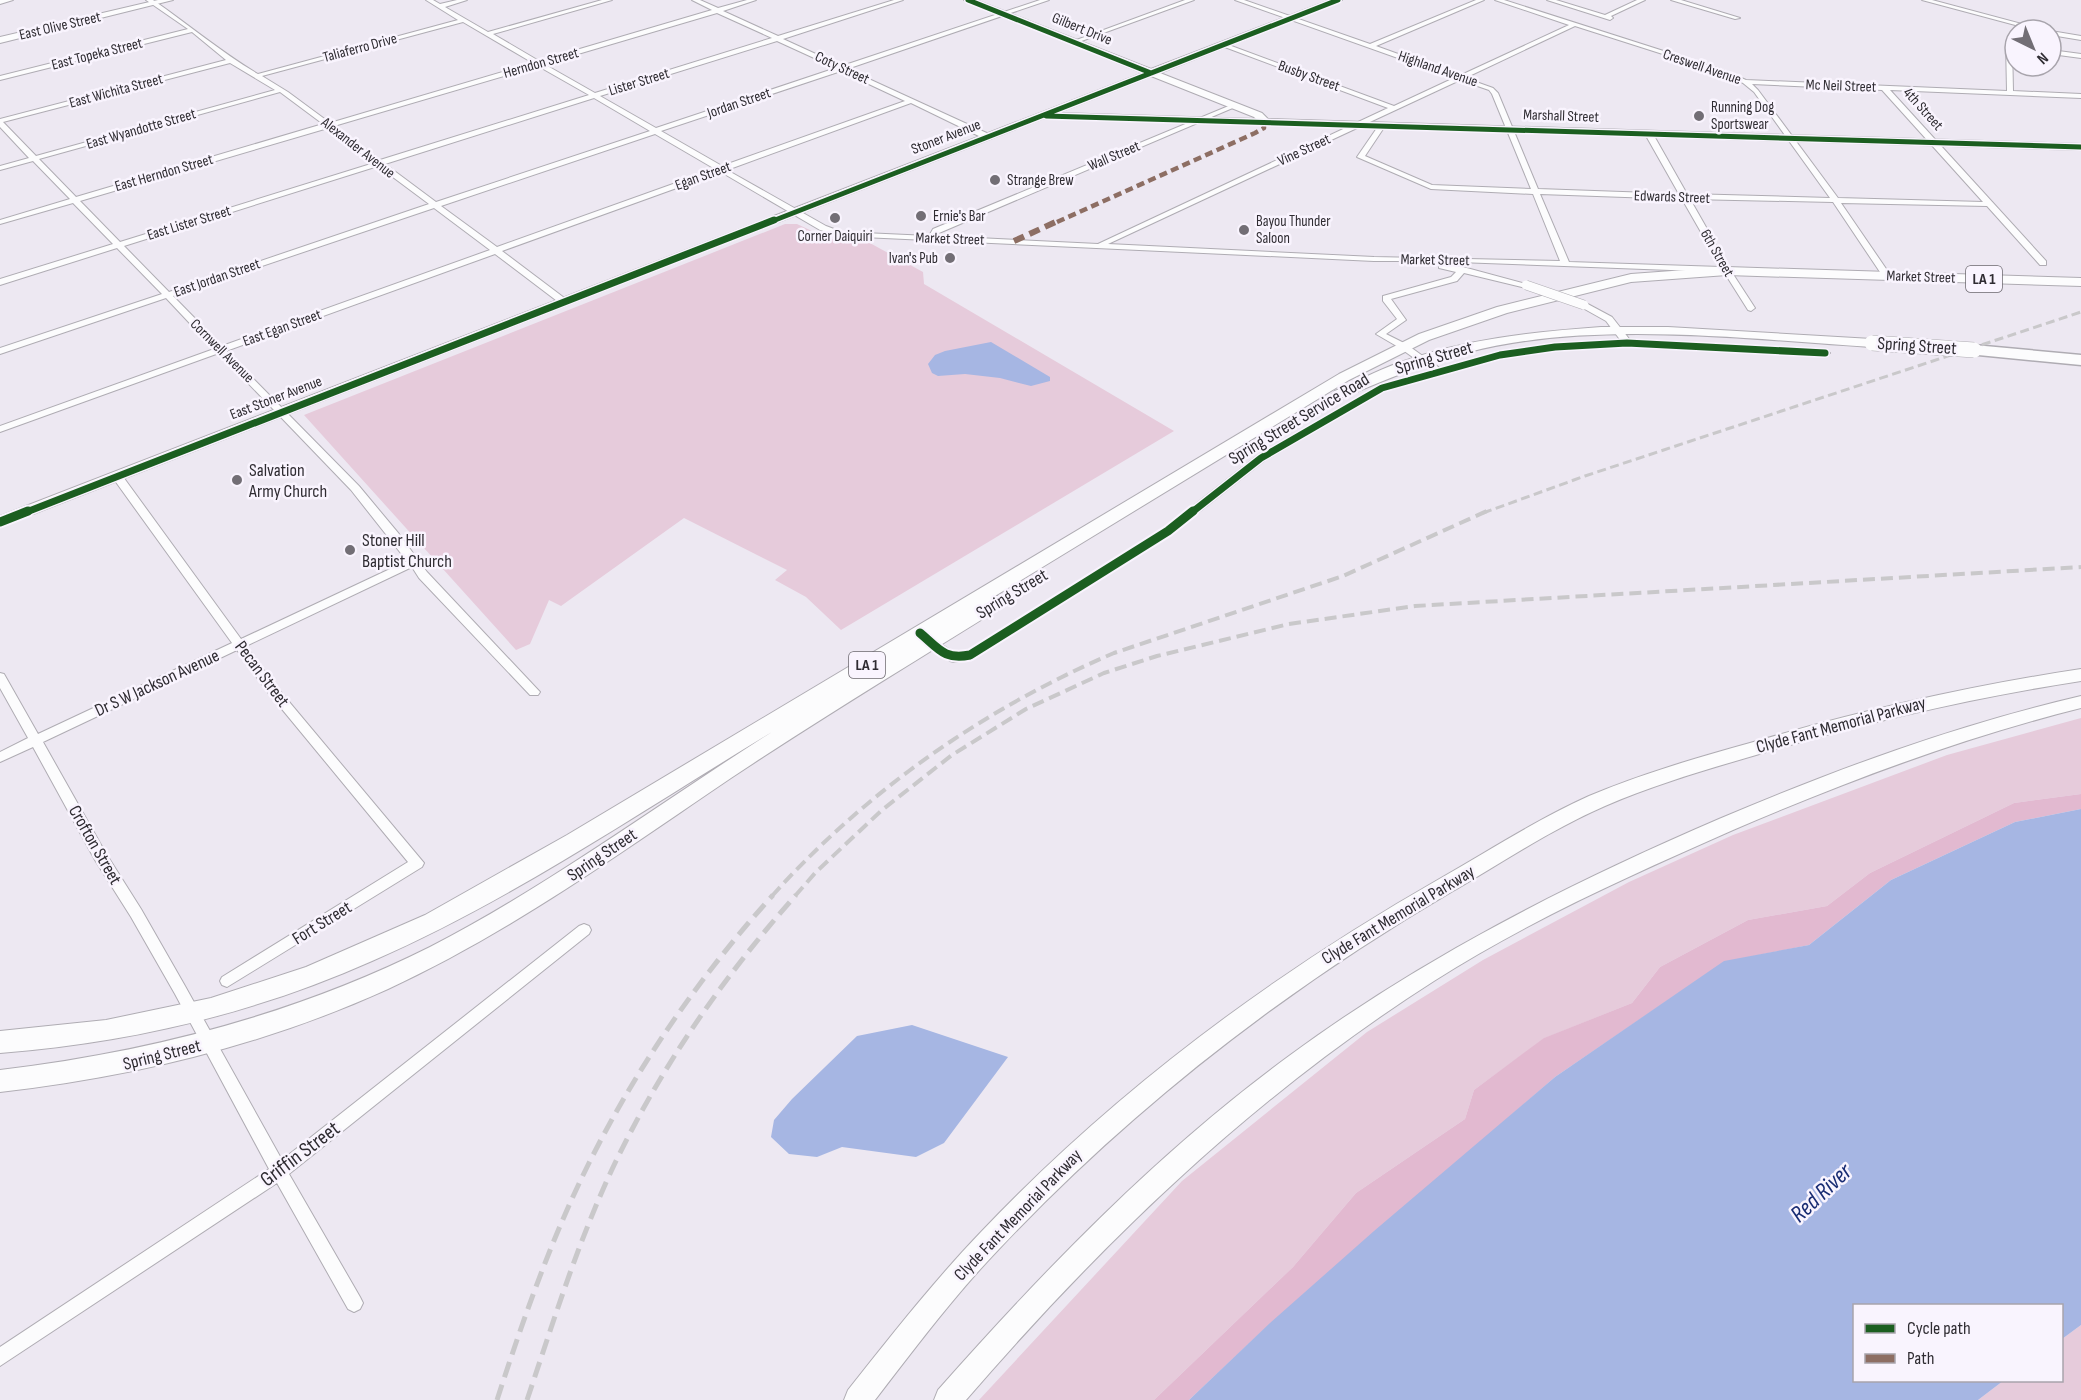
<svg xmlns="http://www.w3.org/2000/svg" width="2081" height="1400" viewBox="0 0 2081 1400" font-family="'Sofia Sans Condensed',sans-serif">
<rect width="100%" height="100%" fill="#ede8f2"/>
<path fill="#e6cbdb" d="M785 224H797L829 239 868 242 923 272 924 284 1174 431 841 630 806 597 775 580 787 570 684 518 561 606 549 600 530 644 516 650 304 415Z
M2081 718V794L2014 803 1870 873 1827 906 1748 920 1660 967 1632 1003 1545 1038 1474 1090 1465 1119 1356 1193 1293 1267 1154 1400H979L1182 1181 1367 1032 1483 960 1629 882 1733 835 1947 755Z
M2081 1325V1400H1978L2003 1381 2062 1380V1339Z"/>
<path fill="#e2b9d0" d="M2081 794V809L2015 822 1891 880 1809 945 1724 962 1555 1077 1259 1334 1189 1400H1154L1293 1267 1356 1193 1465 1119 1474 1090 1544 1038 1632 1003 1660 967 1748 920 1827 906 1870 873 2014 803Z"/>
<path fill="#a6b6e3" d="M991 342 1050 377V381L1031 386 1000 378 965 374 938 376 932 373 928 364 935 355 945 351Z
M2081 809V1325L2062 1339V1306H1854V1380L2003 1381 1978 1400H1189L1270 1323 1374 1231 1555 1077 1724 961 1809 945 1891 880 2015 822Z
M912 1025 1008 1057 944 1143 916 1157 842 1147 817 1157 789 1154 771 1137 774 1120 792 1099 857 1036Z"/>
<g fill="none" stroke-linecap="round" stroke-linejoin="round">
<defs>
<path id="street" d="M0 0H13L0 4Z
M146 0H153C188 24 222 53 258 74L458 20 426 0H433L440 4 457 0H467L445 7 488 32 602 0H612L493 34 539 61 712 10 692 0H700L718 8 747 0H756L723 11 778 36 894 0H903L783 39 842 66 1040 0H1049L847 69 991 135V139H985L911 103 727 170 826 226 842 232 929 236 933 229 1231 105H1235V107L939 233 937 236 1098 244 1388 108 1222 46V44H1226L1394 106 1454 78 1235 0H1244L1370 44 1476 0H1484L1376 46 1459 76 1569 25 1495 0H1504L1723 70 1746 80 2007 91 2006 43 2015 37V42L2012 44 2013 91 2081 94V98L1890 90 2046 261V265H2040L1987 206 1841 203 1891 276 1887 279 1884 278 1833 202 1690 199 1731 271 1755 308 1751 311 1748 310 1724 272 1431 261H1374L841 236 820 230 721 172 502 251 567 300V304H561L495 254 226 351 359 486 399 534 427 572 540 692 538 695H530L419 578 412 567 246 646 275 685 424 863 422 867 227 987 222 985 220 981 222 977 408 862 267 691 237 650 43 742 105 852 141 909 185 986 282 1160 579 926 584 924 589 926 591 930 589 934 289 1174 360 1297 363 1303 360 1309 354 1312 348 1309 277 1183 0 1366V1347L269 1169 175 994 131 917 95 860 33 747 0 762V752L28 738 0 688V673L4 674 38 734 232 643 113 478V474H121L241 639 407 561 351 490 219 353 0 432V426L214 349 166 298 0 354V348L162 294 117 248 0 285V279L113 244 73 203 0 224V220L70 199 33 161 0 170V166L29 158 0 127V119L226 60 192 32 0 80V76L188 29ZM717 13 772 38 595 93 544 64ZM463 22 533 63 330 123 288 92 262 76ZM1575 26 1719 72 1743 83 1754 92 1830 198 1687 194 1653 134 1649 132 1645 134 1679 194 1538 189 1498 93 1493 88 1465 78ZM777 41 836 68 656 128 600 96ZM230 63 275 90 36 156 3 122ZM538 66 589 95 380 160 334 126ZM841 71 905 101 722 166 661 131ZM1460 80 1489 90 1492 94 1531 189 1432 185 1365 156 1385 126 1381 124 1379 125 1357 157 1431 189 1533 194 1560 261 1374 257 1108 244ZM1752 84 1882 90 1983 202 1838 198 1758 90ZM280 92 323 124 76 197 39 159ZM594 98 650 131 436 202 385 164ZM328 128 374 163 120 242 80 201ZM655 134 715 169 497 247 441 206ZM378 166 429 204 169 292 124 246ZM1540 194 1682 199 1721 267 1569 262ZM434 208 490 250 222 346 173 296Z
M1185 0H1194L1076 43 1071 42Z
M1547 0H1556L1605 15 1637 0H1645L1611 16 1613 18 1610 20Z
M1671 0H1681L1740 18 1735 19Z
M1922 0H1932L2044 30H2034Z
M2051 31 2081 36V40L2051 35Z
M2051 50 2081 54V58L2051 54Z
M1439 264 1463 267 1530 285 1526 288 1464 273 1457 281 1391 299 1406 320 1386 334 1406 344 1441 369 1500 352 1555 344 1621 341 1606 321 1581 307 1580 305 1584 302 1612 317 1630 340 1825 350 1830 353 1825 356 1677 347 1627 346 1555 350 1501 358 1385 390 1265 460 1172 533 974 658 954 662 950 661 922 641 920 638 922 635 926 634 956 654 967 652 1164 529 1257 456 1379 386 1432 371 1400 348 1376 334 1397 319 1383 301V296L1451 277 1456 272 1439 268Z"/>
<path id="secondary" d="M158 0H173L0 43V37Z
M964 0H976L1151 69 1330 0H1342L1160 73 1262 113 1268 119 2081 144V150L1044 118 0 527V516L1143 73ZM1151 76 1254 117 1256 119 1057 113Z
M2081 669V681C1971 698 1863 723 1756 755 1705 770 1653 785 1605 806 1552 829 1503 862 1453 891 1284 990 1134 1106 999 1249 954 1296 915 1348 875 1400H844L848 1390C891 1336 933 1282 981 1232 1116 1090 1271 975 1441 878 1490 850 1538 819 1589 796 1641 774 1696 758 1750 743 1859 711 1969 686 2081 669Z
M2081 696V708C1961 738 1847 781 1733 830 1631 875 1528 921 1434 981 1255 1095 1104 1240 966 1400H934L938 1390C1045 1269 1158 1152 1289 1056 1422 958 1568 884 1719 819 1837 769 1956 725 2081 696Z"/>
<path id="primary" d="M1727 267 2081 278V286L1727 275 1631 282 1507 313 1429 340 1349 380 995 596 1005 597 1008 601 1005 605C914 662 821 718 731 778 620 853 511 932 388 989 265 1045 134 1077 0 1092V1070C150 1052 294 1015 430 947 550 885 658 804 772 732 641 811 512 900 372 961 253 1014 129 1043 0 1053V1031L106 1020 211 998 306 967 425 915 567 835 1339 374 1419 334 1497 307 1631 274Z
M1601 327H1668L1872 339 1879 343 1872 347C1746 339 1592 320 1469 352 1426 363 1386 379 1345 397H1335L1332 394 1335 391C1356 382 1376 371 1398 363 1463 339 1532 332 1601 327Z"/>
<path id="highway" d="M1974 345 2081 355V365L1968 354 1966 350Z"/>
</defs>
<use href="#street" stroke="#afacb3" stroke-width="2"/>
<use href="#secondary" stroke="#afacb3" stroke-width="2"/>
<use href="#primary" stroke="#afacb3" stroke-width="2"/>
<use href="#highway" stroke="#afacb3" stroke-width="3"/>
<use href="#street" fill="#fcfcfd" fill-rule="evenodd"/>
<use href="#secondary" fill="#fcfcfd" fill-rule="evenodd"/>
<use href="#primary" fill="#fcfcfd" fill-rule="evenodd"/>
<use href="#highway" fill="#fcfcfd" fill-rule="evenodd"/>
<path stroke="#c9c8ca" stroke-width="3" stroke-dasharray="9 4.5" stroke-linecap="butt" d="M1483 513 1585 476 2081 312"/>
<path stroke="#c9c8ca" stroke-width="4" stroke-dasharray="12 6" stroke-linecap="butt" d="M772 896C866 791 985 708 1114 653L1343 576 1487 511
M795 896 816 872 882 810 952 755 1026 709 1104 673 1157 656 1289 624 1415 606 2081 567"/>
<path stroke="#c9c8ca" stroke-width="5" stroke-dasharray="16 8" stroke-linecap="butt" d="M497 1400C523 1320 551 1239 589 1163 638 1065 700 976 773 895
M527 1400C554 1320 579 1238 616 1161 663 1064 724 976 796 895"/>
<defs>
<path id="street-bridge" d="M1526 285 1584 305"/>
<path id="primary-bridge" d="M1872 343 1974 350"/>
</defs>
<use href="#street-bridge" stroke="#afacb3" stroke-width="10" stroke-linecap="butt"/>
<use href="#primary-bridge" stroke="#afacb3" stroke-width="16" stroke-linecap="butt"/>
<use href="#street-bridge" stroke="#fcfcfd" stroke-width="9"/>
<use href="#primary-bridge" stroke="#fcfcfd" stroke-width="15"/>
<path stroke="#8d6e63" stroke-width="4.5" stroke-dasharray="8 4.5" stroke-linecap="butt" d="M1057 222 1255 133 1264 128V123"/>
<path stroke="#8d6e63" stroke-width="6" stroke-dasharray="11 6" stroke-linecap="butt" d="M1014 241 1060 220"/>
<defs>
<path id="cycleway-far2" d="M968 0 1151 73
M1046 116 2081 147
M770 222 1338 0"/>
<path id="cycleway-far1" d="M24 513 774 220
M1191 513 1261 458 1382 388 1500 355 1555 347 1627 343 1825 353"/>
<path id="cycleway" d="M0 522 28 511
M920 633C939 649 944 660 970 655L1168 531 1193 511"/>
</defs>
<use href="#cycleway-far2" stroke="#f9f4fe" stroke-width="8"/>
<use href="#cycleway-far1" stroke="#f9f4fe" stroke-width="10"/>
<use href="#cycleway" stroke="#f9f4fe" stroke-width="13"/>
<use href="#cycleway-far2" stroke="#1b5e20" stroke-width="5"/>
<use href="#cycleway-far1" stroke="#1b5e20" stroke-width="7"/>
<use href="#cycleway" stroke="#1b5e20" stroke-width="9"/>
</g>
<g fill="#726e75" stroke="#f9f4fe" stroke-width="2">
<circle cx="1699" cy="116" r="6"/>
<circle cx="995" cy="180" r="6"/>
<circle cx="921" cy="216" r="6"/>
<circle cx="835" cy="218" r="6"/>
<circle cx="1244" cy="230" r="6"/>
<circle cx="950" cy="258" r="6"/>
<circle cx="237" cy="480" r="6"/>
<circle cx="350" cy="550" r="6"/>
</g>
<g text-anchor="middle" dominant-baseline="central" stroke-width="5" stroke-linejoin="round" paint-order="stroke">
<g font-size="15" fill="#2f2c32" stroke="#f9f4fe">
<text transform="translate(60 26) rotate(-13)">East Olive Street</text>
<text transform="translate(1082 29) rotate(22)">Gilbert Drive</text>
<text transform="translate(360 48) rotate(-15)">Taliaferro Drive</text>
<text transform="translate(97 54) rotate(-14)">East Topeka Street</text>
<text transform="translate(541 63) rotate(-16)">Herndon Street</text>
<text transform="translate(1702 67) rotate(19)">Creswell Avenue</text>
<text transform="translate(842 68) rotate(25)">Coty Street</text>
<text transform="translate(1438 69) rotate(19)">Highland Avenue</text>
<text transform="translate(1309 76) rotate(20)">Busby Street</text>
<text transform="translate(639 82) rotate(-17)">Lister Street</text>
<text transform="translate(1841 86) rotate(2)">Mc Neil Street</text>
<text transform="translate(116 91) rotate(-15)">East Wichita Street</text>
<text transform="translate(739 103) rotate(-19)">Jordan Street</text>
<text transform="translate(1923 109) rotate(48)">4th Street</text>
<text transform="translate(1561 116) rotate(2)">Marshall Street</text>
<text transform="translate(141 129) rotate(-16)">East Wyandotte Street</text>
<text transform="translate(946 137) rotate(-21)">Stoner Avenue</text>
<text transform="translate(358 148) rotate(38)">Alexander Avenue</text>
<text transform="translate(1304 150) rotate(-25)">Vine Street</text>
<text transform="translate(1114 156) rotate(-23)">Wall Street</text>
<text transform="translate(164 173) rotate(-16)">East Herndon Street</text>
<text transform="translate(703 176) rotate(-20)">Egan Street</text>
<text transform="translate(1672 197) rotate(2)">Edwards Street</text>
<text transform="translate(189 223) rotate(-17)">East Lister Street</text>
<text transform="translate(950 239) rotate(2)">Market Street</text>
<text transform="translate(1717 253) rotate(60)">6th Street</text>
<text transform="translate(1435 260) rotate(1)">Market Street</text>
<text transform="translate(1921 277) rotate(2)">Market Street</text>
<text transform="translate(217 278) rotate(-19)">East Jordan Street</text>
<text transform="translate(282 328) rotate(-20)">East Egan Street</text>
<text transform="translate(222 351) rotate(45)">Cornwell Avenue</text>
<text transform="translate(276 398) rotate(-21)">East Stoner Avenue</text>
</g>
<g font-size="15" fill="#2f2c32" stroke="#f9f4fe" text-anchor="start">
<text x="1711" y="107">Running Dog<tspan x="1711" dy="17">Sportswear</tspan></text>
<text x="1007" y="180">Strange Brew</text>
<text x="933" y="216">Ernie's Bar</text>
<text x="1256" y="221">Bayou Thunder<tspan x="1256" dy="17">Saloon</tspan></text>
<text x="835" y="236" text-anchor="middle">Corner Daiquiri</text>
<text x="938" y="258" text-anchor="end">Ivan's Pub</text>
</g>
<g fill="#f9f4fe" stroke="#6c686f" stroke-width="1.5">
<rect x="1966" y="266" width="36" height="26" rx="4.5"/>
<rect x="849" y="652" width="36" height="26" rx="4.5"/>
</g>
<g font-size="16" font-weight="bold" fill="#2f2c32">
<text x="1984" y="279">LA 1</text>
<text x="867" y="665">LA 1</text>
</g>
<g font-size="18" fill="#2f2c32" stroke="#f9f4fe">
<text transform="translate(1917 346) rotate(4)">Spring Street</text>
<text transform="translate(1434 358) rotate(-16)">Spring Street</text>
<text transform="translate(1299 419) rotate(-31)">Spring Street Service Road</text>
<text transform="translate(1012 594) rotate(-31)">Spring Street</text>
<text transform="translate(262 674) rotate(53)">Pecan Street</text>
<text transform="translate(157 683) rotate(-25)">Dr S W Jackson Avenue</text>
<text transform="translate(1841 725) rotate(-15)">Clyde Fant Memorial Parkway</text>
<text transform="translate(95 845) rotate(60)">Crofton Street</text>
<text transform="translate(602 855) rotate(-34)">Spring Street</text>
<text transform="translate(1398 915) rotate(-31)">Clyde Fant Memorial Parkway</text>
<text transform="translate(322 923) rotate(-32)">Fort Street</text>
<text transform="translate(162 1055) rotate(-14)">Spring Street</text>
<text transform="translate(1018 1215) rotate(-46)">Clyde Fant Memorial Parkway</text>
</g>
<g font-size="18" fill="#2f2c32" stroke="#f9f4fe" text-anchor="start">
<text x="249" y="470">Salvation<tspan x="249" dy="21">Army Church</tspan></text>
<text x="362" y="540">Stoner Hill<tspan x="362" dy="21">Baptist Church</tspan></text>
</g>
<g font-size="21" fill="#2f2c32" stroke="#f9f4fe">
<text transform="translate(300 1154) rotate(-37)">Griffin Street</text>
</g>
<g font-size="24" font-style="italic" fill="#192c73" stroke="#f9f4fe">
<text transform="translate(1821 1193) rotate(-43)">Red River</text>
</g>
</g>
<rect x="1853" y="1304" width="210" height="78" fill="#f9f4fe" stroke="#a8a4ac" stroke-width="1.5"/>
<rect x="1865" y="1324" width="30" height="9" fill="#1b5e20" stroke="#a8a4ac" stroke-width="1.5"/>
<text x="1907" y="1334" font-size="18" fill="#2f2c32">Cycle path</text>
<rect x="1865" y="1354" width="30" height="9" fill="#8d6e63" stroke="#a8a4ac" stroke-width="1.5"/>
<text x="1907" y="1364" font-size="18" fill="#2f2c32">Path</text>
<g transform="translate(2033 48) rotate(137)"><circle r="28" fill="#f9f4fe" stroke="#a8a4ac" stroke-width="1.5"/>
<path d="M0-4.5L10 22L0 15L-10 22Z" fill="#726e75"/>
<text y="-9" font-size="16" font-weight="bold" text-anchor="middle" fill="#2f2c32">N</text>
</g>
</svg>
